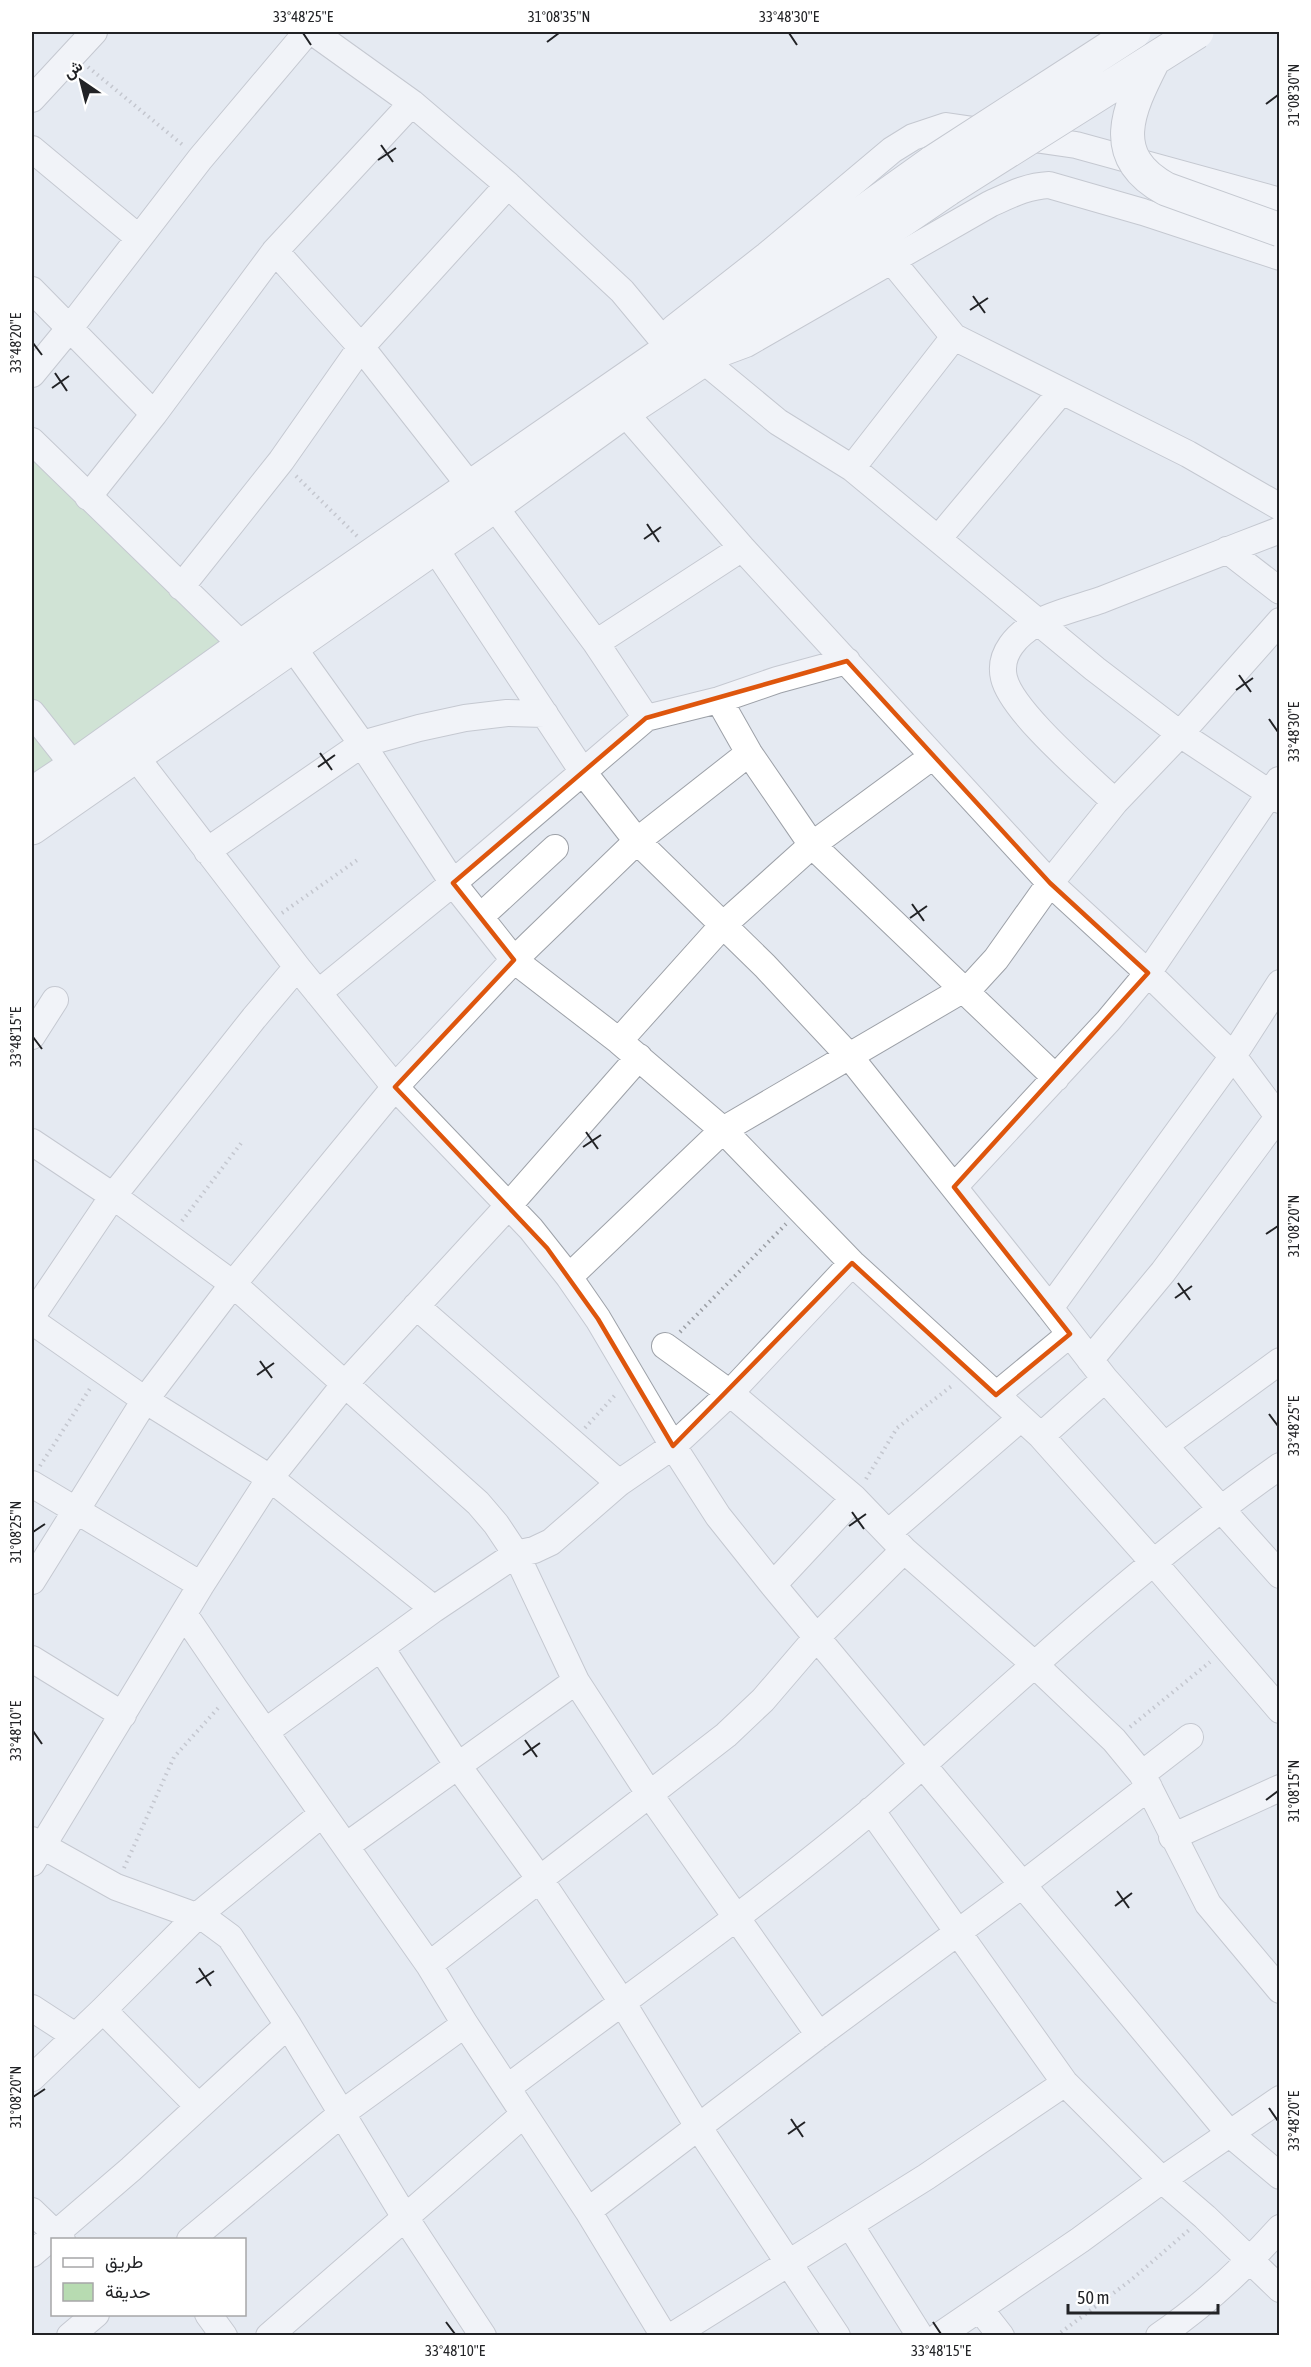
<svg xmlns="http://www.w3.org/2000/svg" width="1311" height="2367" viewBox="0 0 1311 2367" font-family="'Asap Condensed',Vazirmatn,sans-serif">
<rect width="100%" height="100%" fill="#e5eaf2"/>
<path fill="#b7dbb1" d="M32 453 223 643 32 778Z"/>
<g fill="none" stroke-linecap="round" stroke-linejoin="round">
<defs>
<path id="minor" d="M313 32 412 103 508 185 622 291 661 338
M32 99 94 32
M32 149 139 238
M275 251 361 347 470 486
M1280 257 1143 212 1049 185C1027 186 1010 195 990 204L746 344 703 360 778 422 852 468 1095 669 1180 734 1280 800
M891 260 954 337 1188 454 1280 507
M32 290 154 414
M674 328 767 255 892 150 913 137 946 126 1076 145 1280 201
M32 374 69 329 200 159 307 32
M624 412 742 548 1050 883 1148 973 1233 1056 1280 1119
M32 441 244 647
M852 468 954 337
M88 497 154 414 275 251 412 103
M494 506 596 643 646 718
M938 539 1061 392
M434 547 583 772 637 841 765 966 850 1057 1050 1308
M1227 550 1280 591
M181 587 281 461 361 347 508 185
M596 643 742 548
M292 646 362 744 453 883 514 960 619 1041 723 1130 852 1263 1041 1436 1154 1563 1280 1710
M719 700 749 753 812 845 1056 1078
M32 713 74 766
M135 756 297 967 395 1087 531 1229 569 1277 598 1319 673 1446 718 1516 773 1585 1230 2134 1280 2176
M1115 802C1088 776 1012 712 1004 678 998 653 1018 634 1037 623 1051 614 1084 606 1101 600 1160 577 1220 553 1280 530
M207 851 362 744 419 728 465 718 507 713 545 714
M480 917 555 848
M1280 983 1233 1056 1050 1308 1105 1379 1280 1575
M318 993 453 883 646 718 719 700 777 680 847 661
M32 1036 55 1000
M619 1041 723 925 812 845 933 756
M32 1142 113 1196 233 1284 478 1503 496 1524 516 1554 576 1681 650 1795 819 2035
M954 1187 1108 1021 1148 973 1279 780
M569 1277 723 1130 974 983 996 959 1050 883 1115 802 1180 734 1280 621
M416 1306 619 1483
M32 1316 113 1196 254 1018 297 967
M32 1321 145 1400 270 1478 434 1609
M665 1346 730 1393 854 1498 904 1550 1034 1664 1114 1740 1142 1774 1208 1904 1280 1990
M1090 1360 1163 1272 1278 1117
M996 1395 1070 1334
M1041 1436 1105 1379
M1165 1445 1280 1361
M32 1484 201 1585
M888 1533 1021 1418
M32 1581 145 1400 233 1284 395 1087 514 960 637 841 749 753
M773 1585 854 1498
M184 1614 235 1689 429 1965 465 2024 588 2211 664 2336
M381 1648 458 1766 539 1878 622 2002 699 2128 837 2336
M32 1659 123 1715
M265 1732 434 1609 516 1554 534 1550 551 1542 619 1483 673 1446 730 1393 852 1263
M1142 1774 1190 1737
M871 1810 1065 2083 1162 2180 1205 2217 1280 2289
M1172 1837 1280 1788
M32 1840 116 1887 207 1920 230 1937 288 2025 406 2219 483 2336
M346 1846 576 1681
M32 1863 201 1585 270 1478 344 1385 509 1205 639 1057
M429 1965 726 1735 763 1700 817 1637 904 1550
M32 2008 75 2036
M103 2010 198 2106
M32 2078 103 2010 197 1916 322 1814
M507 2088C629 1996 755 1908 872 1810 926 1763 978 1714 1032 1667 1111 1596 1193 1527 1280 1466
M32 2211 62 2240
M588 2211 819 2035 1022 1885 1149 1787
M850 2225 920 2336
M190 2240 341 2114 465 2024
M32 2254 131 2169 288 2025
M980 2309 1001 2336
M208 2314 224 2336
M70 2336 96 2314
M269 2336 524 2114
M672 2336 926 2177 1065 2083
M939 2336 1080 2240 1162 2180 1280 2099
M1159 2336C1203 2306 1244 2268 1280 2228"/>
<path id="highway" d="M32 794 74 766 291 611 713 319 933 162
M32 828 494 506 624 412 703 360 775 307 948 189"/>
</defs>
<use href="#minor" stroke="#9da1a8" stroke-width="28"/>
<use href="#highway" stroke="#9da1a8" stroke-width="35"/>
<path stroke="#9b9ea4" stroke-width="4" stroke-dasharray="1.5 4.5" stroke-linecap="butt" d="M88 67 184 146
M296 476 357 536
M282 913 360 858
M182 1221 242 1142
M680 1332 786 1224
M585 1428 617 1393
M40 1466 91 1387
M866 1479 897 1428 953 1385
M1130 1727 1210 1662
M124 1868 174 1757 220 1706
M1056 2336 1131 2280 1189 2230"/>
<use href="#minor" stroke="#fff" stroke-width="26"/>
<use href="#highway" stroke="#fff" stroke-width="33"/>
<defs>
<path id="highway-bridge" d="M1153 61C1128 110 1106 156 1166 189L1280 230
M933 162 1134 32
M948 189 1197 32"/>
</defs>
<use href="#highway-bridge" stroke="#9da1a8" stroke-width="35" stroke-linecap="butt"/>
<use href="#highway-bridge" stroke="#fff" stroke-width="33"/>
</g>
<path d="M0 0H1311V2367H0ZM847 661 1050 883 1148 973 954 1187 1070 1334 996 1395 852 1263 673 1446 598 1319 547 1248 395 1087 514 960 453 883 646 718Z" fill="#e5eaf2" fill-opacity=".55" fill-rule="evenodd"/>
<path fill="none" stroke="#de560d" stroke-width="4.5" stroke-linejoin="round" d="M847 661 1050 883 1148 973 954 1187 1070 1334 996 1395 852 1263 673 1446 598 1319 547 1248 395 1087 514 960 453 883 646 718Z"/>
<path fill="none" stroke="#222326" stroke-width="2" d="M303 33 311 45M789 33 797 45M547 42 559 33M1266 104 1278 95M381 145 393 162M378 160 396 148M973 296 985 313M970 310 988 298M33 343 42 355M55 373 67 391M52 388 69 376M647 524 659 542M644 539 661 527M1239 675 1251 692M1236 690 1253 678M1269 719 1278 732M320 753 332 770M318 767 335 755M912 904 924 921M910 918 927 906M33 1037 42 1049M586 1132 598 1149M583 1147 601 1135M1266 1234 1278 1226M1178 1283 1190 1300M1175 1298 1192 1286M260 1361 272 1378M257 1375 274 1363M1269 1414 1278 1426M852 1512 864 1529M849 1526 866 1514M33 1532 45 1524M33 1731 42 1744M525 1740 537 1757M523 1755 540 1743M1266 1800 1278 1791M1117 1891 1129 1908M1115 1906 1132 1893M199 1968 211 1986M196 1983 214 1971M33 2097 45 2089M1269 2108 1278 2121M791 2119 803 2137M788 2134 805 2122M446 2322 455 2334M933 2322 941 2334"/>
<rect width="1311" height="2367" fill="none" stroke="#ffffff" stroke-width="66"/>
<rect x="51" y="2238" width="195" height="78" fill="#ffffff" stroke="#a7a7a8" stroke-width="1.5"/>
<rect x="63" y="2258" width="30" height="9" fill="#ffffff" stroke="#a7a7a8" stroke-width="1.5"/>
<text x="105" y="2268" font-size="18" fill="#222326">طريق</text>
<rect x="63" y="2283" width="30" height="18" fill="#b7dbb1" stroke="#a7a7a8" stroke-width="1.5"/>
<text x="105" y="2298" font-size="18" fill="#222326">حديقة</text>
<g transform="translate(81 81) rotate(325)" stroke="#ffffff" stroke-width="4.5" paint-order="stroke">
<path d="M0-4.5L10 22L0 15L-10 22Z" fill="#222326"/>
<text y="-9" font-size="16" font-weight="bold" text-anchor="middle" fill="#222326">ش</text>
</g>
<path d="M1068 2304v9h150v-9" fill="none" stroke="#222326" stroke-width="3"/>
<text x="1077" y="2304" font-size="18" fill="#222326" stroke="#ffffff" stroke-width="4.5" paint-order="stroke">50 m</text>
<rect x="33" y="33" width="1245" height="2301" fill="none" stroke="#222326" stroke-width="2"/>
<g font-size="15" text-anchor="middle" fill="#222326">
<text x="303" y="22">33°48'25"E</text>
<text x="559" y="22">31°08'35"N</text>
<text x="789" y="22">33°48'30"E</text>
<text transform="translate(1294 95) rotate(-90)" y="5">31°08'30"N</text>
<text transform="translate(16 343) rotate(-90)" y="5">33°48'20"E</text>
<text transform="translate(1294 732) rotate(-90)" y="5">33°48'30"E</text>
<text transform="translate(16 1037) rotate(-90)" y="5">33°48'15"E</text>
<text transform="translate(1294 1226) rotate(-90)" y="5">31°08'20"N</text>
<text transform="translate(1294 1426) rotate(-90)" y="5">33°48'25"E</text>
<text transform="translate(16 1532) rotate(-90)" y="5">31°08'25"N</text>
<text transform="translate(16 1731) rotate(-90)" y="5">33°48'10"E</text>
<text transform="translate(1294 1791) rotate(-90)" y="5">31°08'15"N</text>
<text transform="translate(16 2097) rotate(-90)" y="5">31°08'20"N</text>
<text transform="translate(1294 2121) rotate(-90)" y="5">33°48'20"E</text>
<text x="455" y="2356">33°48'10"E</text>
<text x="941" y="2356">33°48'15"E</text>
</g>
</svg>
